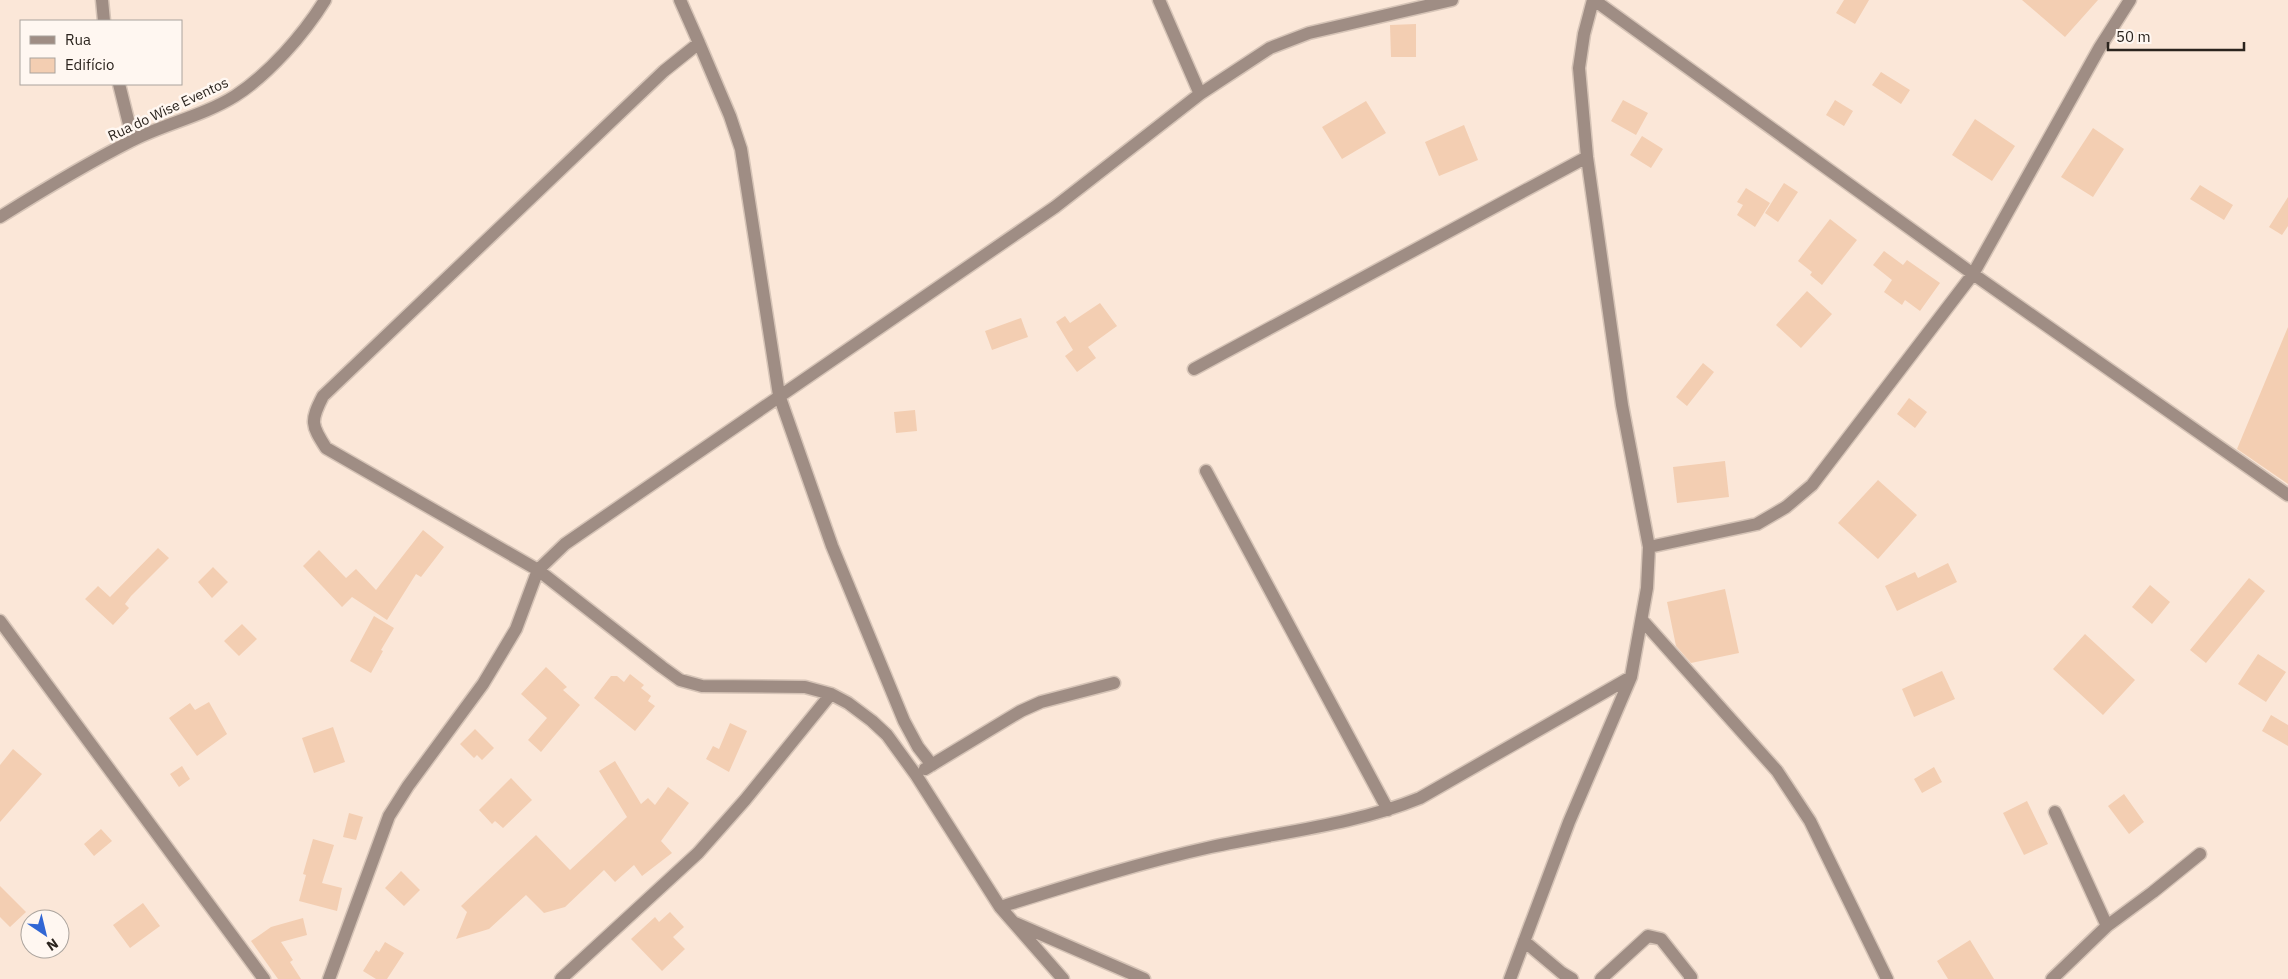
<svg xmlns="http://www.w3.org/2000/svg" width="2288" height="979" viewBox="0 0 2288 979" font-family="'IBM Plex Sans',sans-serif">
<rect width="100%" height="100%" fill="#fbe7d8"/>
<path fill="#f3ceb2" d="M1844 0H1869L1855 24 1836 13Z
M2022 0H2098L2065 37Z
M1416 24V57H1391L1390 25Z
M1881 72 1910 90 1901 104 1872 85Z
M1623 100 1648 113 1636 135 1611 121Z
M1835 100 1853 111 1844 126 1826 115Z
M1366 101 1386 133 1342 159 1322 127Z
M1975 119 2015 146 1992 181 1952 155Z
M1464 125 1478 160 1439 176 1425 142Z
M2093 128 2124 149 2093 197 2061 177Z
M1642 136 1663 149 1651 168 1630 155Z
M1784 183 1798 192 1778 222 1765 213Z
M2200 185 2233 205 2224 220 2190 199Z
M1746 188 1770 203 1755 227 1737 215 1743 205 1737 202Z
M2288 197V226L2282 235 2269 227Z
M1830 219 1857 240 1822 285 1810 275 1812 272 1798 261Z
M1884 251 1903 265 1907 260 1940 283 1920 311 1905 300 1902 305 1884 292 1892 280 1873 265Z
M1807 291 1832 314 1801 348 1776 325Z
M1100 303 1117 326 1088 347 1096 358 1077 372 1065 356 1073 350 1056 322 1065 316 1070 323Z
M1021 318 1028 337 992 350 985 331Z
M2288 327V484L2237 449Z
M1703 363 1714 372 1687 406 1676 397Z
M1909 398 1927 412 1915 428 1897 414Z
M915 410 917 431 896 433 894 412Z
M1725 461 1729 497 1677 503 1673 467Z
M1878 480 1917 515 1878 559 1838 523Z
M423 530 444 547 421 577 416 574 387 620 352 597 342 607 303 566 319 550 346 578 356 569 376 590Z
M158 548 169 558 131 596 125 604 129 608 113 625 85 599 98 586 110 597Z
M1948 563 1957 582 1897 611 1885 586 1915 572 1918 578Z
M213 567 228 582 212 598 198 582Z
M2249 578 2265 591 2206 663 2190 650Z
M2150 585 2170 602 2152 624 2132 607Z
M1725 589 1739 653 1691 663 1676 646 1667 602Z
M374 616 394 628 381 650 383 651 371 673 350 661Z
M242 624 257 639 239 656 224 641Z
M2085 634 2135 680 2103 715 2053 669Z
M2258 654 2286 672 2266 702 2238 684Z
M546 667 567 687 563 690 580 705 541 752 528 740 547 718 521 694Z
M1942 671 1955 699 1914 717 1902 689Z
M630 674 644 685 641 688 651 696 648 701 655 706 635 731 594 698 611 676H617L624 682Z
M209 702 227 734 197 756 169 718 190 703 195 710Z
M2271 715 2288 725V746L2262 731Z
M730 723 747 731 729 772 706 759 713 746 719 749Z
M333 727 345 762 314 773 302 738Z
M475 729 494 748 482 760 477 755 474 758 460 744Z
M13 749 42 774 0 822V765Z
M615 761 641 804 648 798 655 805 668 787 689 803 661 841 672 853 642 876 634 865 615 882 604 870 565 907 544 913 526 895 489 929 456 939 467 912 461 906 536 835 570 870 627 817 599 771Z
M182 766 190 779 179 787 170 774Z
M1934 767 1942 782 1922 793 1914 779Z
M511 778 532 800 503 828 495 821 492 824 479 810Z
M2124 794 2144 822 2129 834 2108 806Z
M2027 801 2048 844 2024 855 2003 813Z
M349 813 363 817 356 840 343 837Z
M101 829 112 841 94 856 84 844Z
M313 839 334 845 322 883 342 888 337 911 299 901 306 875 303 874Z
M401 871 420 890 404 906 385 888Z
M0 886 26 912 10 927 0 917Z
M143 903 160 926 130 948 113 925Z
M670 912 684 927 673 937 685 949 662 971 631 939 655 917 659 922Z
M303 918 307 935 281 942 293 960 290 962 301 979H278L251 941 271 927Z
M1970 940 1994 979H1948L1937 961Z
M385 942 404 953 387 979H376L363 971 376 950 379 952Z"/>
<g fill="none" stroke-linecap="round" stroke-linejoin="round">
<defs>
<path id="minor" d="M102 0 104 21
M680 0 699 43 664 71 323 396C310 421 311 425 326 448L538 570 662 667 680 680 702 686 805 687 831 694 848 703 872 721 887 735 916 775 1000 907 1063 979
M1159 0 1200 94
M1594 0 1973 274 2288 495
M699 43 730 116 741 149 779 395 832 546 904 721 918 747 932 765
M119 84 133 140
M0 217C43 190 86 164 131 141 164 124 203 116 235 96 269 74 304 34 325 0
M1194 369 1587 157
M1206 471 1388 810
M1649 547 1757 524 1786 507 1812 485 1973 274 2100 47 2130 0
M1642 620 1777 771 1810 821 1887 979
M0 621 264 979
M925 769 1021 711 1041 702 1114 683
M2055 812 2107 926
M1000 907C1070 885 1139 863 1211 847 1280 832 1354 825 1420 798L1631 677
M1015 923 1144 979
M1524 941 1562 973 1572 979
M329 979 389 816 408 786 483 684 516 629 538 570 565 544 1055 207 1200 94 1270 48 1309 33 1452 0
M561 979 698 853 745 800 831 694
M1510 979 1569 822 1631 677 1647 588 1649 547 1622 405 1587 157 1579 68 1584 34 1593 0
M1601 979 1648 936 1661 939 1691 977 1690 979
M2052 979 2107 926 2153 892 2200 854"/>
</defs>
<use href="#minor" stroke="#d6c4b7" stroke-width="15"/>
<use href="#minor" stroke="#9f8d84" stroke-width="12"/>
</g>
<g text-anchor="middle" dominant-baseline="central" stroke-width="5" stroke-linejoin="round" paint-order="stroke">
<g font-size="14" fill="#2b241e" stroke="#fff7f1">
<text transform="translate(168 109) rotate(-25)">Rua do Wise Eventos</text>
</g>
</g>
<rect x="20" y="20" width="162" height="65" fill="#fff7f1" stroke="#aaa39d"/>
<rect x="30" y="36" width="25" height="8" fill="#9f8d84" stroke="#aaa39d"/>
<text x="65" y="45" font-size="15" fill="#2b241e">Rua</text>
<rect x="30" y="58" width="25" height="15" fill="#f3ceb2" stroke="#aaa39d"/>
<text x="65" y="70" font-size="15" fill="#2b241e">Edifício</text>
<g transform="translate(45 934) rotate(145)"><circle r="24" fill="#fff7f1" stroke="#aaa39d"/>
<path d="M0-4L9 19L0 12L-9 19Z" fill="#3166d4"/>
<text y="-8" font-size="14" font-weight="bold" text-anchor="middle" fill="#2b241e">N</text>
</g>
<path d="M2108 42v8h136v-8" fill="none" stroke="#2b241e" stroke-width="2.5"/>
<text x="2116" y="42" font-size="15" fill="#2b241e" stroke="#fff7f1" stroke-width="4" paint-order="stroke">50 m</text>
</svg>
